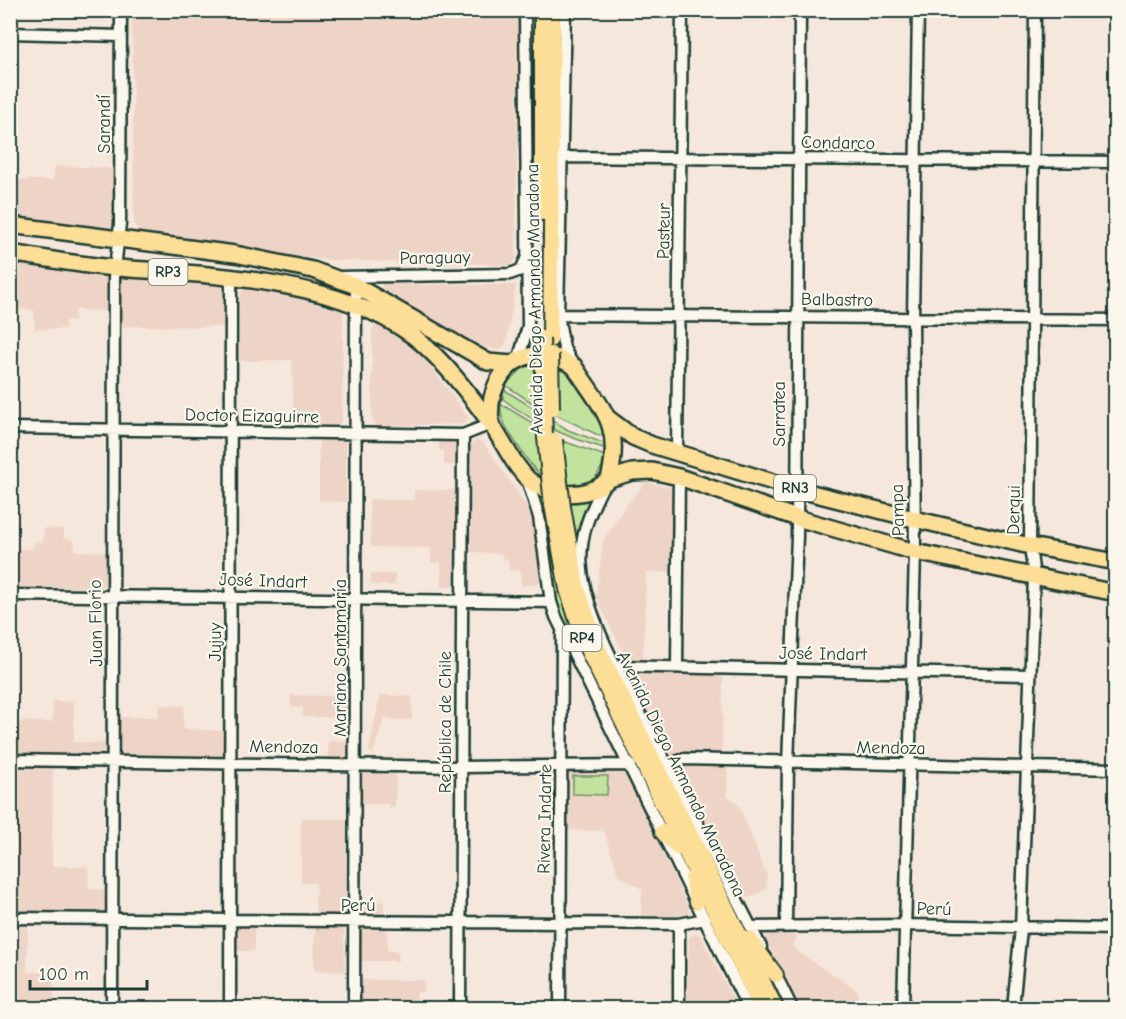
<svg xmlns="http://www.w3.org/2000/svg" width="1126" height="1019" viewBox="0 0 1126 1019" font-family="'Comic Neue',sans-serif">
<rect width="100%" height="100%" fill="#f5e7db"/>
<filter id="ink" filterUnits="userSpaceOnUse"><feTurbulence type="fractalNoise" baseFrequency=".0167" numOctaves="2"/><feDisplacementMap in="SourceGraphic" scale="12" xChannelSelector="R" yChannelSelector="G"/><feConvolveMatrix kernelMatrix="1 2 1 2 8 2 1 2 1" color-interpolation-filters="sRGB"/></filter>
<g filter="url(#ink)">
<path fill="#eed4c6" d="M132 11H518L516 260 510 265 328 260 139 233 134 224Z
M55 166 113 168 114 222 111 228 108 230 11 219V180H53Z
M11 260 108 275 111 311 75 310V320H65V329H35L34 310 11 309Z
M126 274 221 286 224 291 225 327 119 326V281Z
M382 284 516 285 506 344 499 350 478 345 381 289Z
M245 289 302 296 338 307 343 312 342 420 338 425 294 424 292 360 239 361 240 293Z
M378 325 403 337 426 360 468 417 464 424 377 426 372 420V328Z
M319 439H343L346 445V502L319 501Z
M476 440 483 442 534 517 540 581 536 585H521V570H509L508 559 503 560 502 554 470 552V445Z
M439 441H454L456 465H444V451L439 450Z
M646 482 672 488 673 543 672 572H646L643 661 631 660 625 656 596 597 603 541 624 508Z
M414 490H456L455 582 451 587H442L441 562H431V548L371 547 369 499 414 500Z
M44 528 64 529V539L74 540 75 551 110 552 107 584 102 587 11 588V560L14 559V549H33L34 542H43Z
M371 574H395V585H374L371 583Z
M630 671 723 672 722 756 668 754 629 680Z
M291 695 349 696V717H303V707H291Z
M380 695 412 696V720L384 719 373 754 369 751Z
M53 701 74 702V742L112 744 111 757 11 756V721L52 722Z
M159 705 184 706 183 729 226 731 224 757 120 755 118 717H159Z
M328 741H349L347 756 340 761H328Z
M686 763 727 766V796L739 805 767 876 766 889 748 898 677 774 678 768Z
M11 764H53L52 866 88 867V889L108 890V910L103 915 11 914Z
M396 767 395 808H389L388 804H361L363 769Z
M568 770H619L626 774 690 911 688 916H641L642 889 618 875 604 831 565 830Z
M301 818 346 819V912L341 918 315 917 316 883H301Z
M361 900 384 901V918L363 915Z
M11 922 28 923 27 972 53 973 54 1008H11Z
M236 924 254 925V951H232L233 927Z
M368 925H387V951H398V961H360L361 932Z
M315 926 344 929 345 972 314 970Z
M696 933 700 935 738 1008H687L689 937Z
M769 934H796V941L792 944 795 950 858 991V1008H801L765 937Z
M360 980H424V991L417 992 416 1008H360Z"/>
<path fill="#c1e39d" stroke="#709068" stroke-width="1.5" d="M535 364C545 365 557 365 566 372 581 383 600 419 607 436H600L534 404 505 385 523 368Z
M503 389 568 430 606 444 607 449C569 438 535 424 503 399Z
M501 404 560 440 608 457 594 480C554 499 536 474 516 443 508 430 499 419 501 404Z
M538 494 555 501 585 498 589 500C563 550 585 603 604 652L752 937 723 891 604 655 585 605 566 511 545 509C557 628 621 734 672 840L653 809 564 625 555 599Z
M573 776H608L607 795 573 794Z"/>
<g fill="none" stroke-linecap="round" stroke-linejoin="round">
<defs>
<path id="minor" d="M565 10 558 315 564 348 573 365
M10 33 121 36
M560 157 1116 162
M340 277 510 274 521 270 526 259
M558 315 1116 320
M518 361 528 326 525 10
M10 428 463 435 491 424
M677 452 682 10
M527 479 539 517 551 602 556 617 748 1008
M604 484C590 512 578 537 582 570 587 620 625 684 648 729 686 801 724 874 761 947
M10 595 551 602
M616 666 1029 675
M677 666 679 477
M10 760 461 767 630 765
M667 765 684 759 1116 769
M10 918 679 924 705 919
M679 924V1008
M786 925 788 763 797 536 800 10
M751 927 905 925 1116 929
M773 969 792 1008
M112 1008 114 278 120 224 121 10
M230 1008 231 276
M354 1008 356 286
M460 1008 463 435
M560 1008 562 633
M903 1008 915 552 913 318 918 10
M1013 1008 1021 928 1034 577 1030 546 1035 10"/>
<path id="major" d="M542 10V213
M550 340 553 10
M552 505 567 589 585 645 761 1008
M563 507 577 586 598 647 776 1008
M662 832 678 848
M692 878 697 902
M749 938 776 975"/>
<path id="highway" d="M10 225 235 254 313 270 356 286 488 362 512 364
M10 253C42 258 73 264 105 267 199 275 329 276 409 333 438 353 473 398 493 427 504 444 515 467 529 480 551 498 588 499 609 479 623 424 602 410 574 366 565 362 558 357 547 355 506 351 487 388 491 424
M609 419 633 437 652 445 796 489 914 519 1030 546 1116 562
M609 479 632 472 652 471 679 477 797 518 915 552 1116 593"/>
</defs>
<use href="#minor" stroke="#1f3d34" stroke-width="15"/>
<use href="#major" stroke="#1f3d34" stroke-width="18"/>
<use href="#highway" stroke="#1f3d34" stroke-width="20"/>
<use href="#minor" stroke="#fbf7ec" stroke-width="10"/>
<use href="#major" stroke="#fcde96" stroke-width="14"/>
<use href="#highway" stroke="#fcde96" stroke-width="15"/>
<defs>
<path id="major-bridge" d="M542 338 545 438 552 505
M551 354 552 409
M555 440 563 507"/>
</defs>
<use href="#major-bridge" stroke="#1f3d34" stroke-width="18" stroke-linecap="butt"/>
<use href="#major-bridge" stroke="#fcde96" stroke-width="14"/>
</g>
</g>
<g text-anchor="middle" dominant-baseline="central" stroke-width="4.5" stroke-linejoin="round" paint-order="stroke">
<g fill="#fbf7ec" stroke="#61756b" stroke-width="1.5">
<rect x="148.5" y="259" width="39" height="26" rx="4.5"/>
<rect x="774" y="475" width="42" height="26" rx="4.5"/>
<rect x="562.5" y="625" width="39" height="26" rx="4.5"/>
</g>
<g font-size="16" font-weight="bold" fill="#1f3d34">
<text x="168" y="272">RP3</text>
<text x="795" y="488">RN3</text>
<text x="582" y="638">RP4</text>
</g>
<g font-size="18" fill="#1f3d34" stroke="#fbf7ec">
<text transform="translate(104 124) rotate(-90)">Sarandí</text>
<text transform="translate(838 143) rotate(1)">Condarco</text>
<text transform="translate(664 231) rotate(-89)">Pasteur</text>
<text transform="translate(435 258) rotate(-1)">Paraguay</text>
<text transform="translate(535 299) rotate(-91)">Avenida Diego Armando Maradona</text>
<text transform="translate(837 300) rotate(1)">Balbastro</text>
<text transform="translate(779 414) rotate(-90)">Sarratea</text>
<text transform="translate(252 416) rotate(1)">Doctor Eizaguirre</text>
<text transform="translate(898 510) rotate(-92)">Pampa</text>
<text transform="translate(1014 510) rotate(-89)">Derqui</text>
<text transform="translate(263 581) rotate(2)">José Indart</text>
<text transform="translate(96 623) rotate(-91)">Juan Florio</text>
<text transform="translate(215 642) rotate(-90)">Jujuy</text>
<text transform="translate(823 654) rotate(1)">José Indart</text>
<text transform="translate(340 658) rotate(-90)">Mariano Santamaría</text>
<text transform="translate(445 722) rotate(-90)">República de Chile</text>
<text transform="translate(284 747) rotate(1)">Mendoza</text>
<text transform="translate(891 748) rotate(1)">Mendoza</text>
<text transform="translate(681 774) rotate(64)">Avenida Diego Armando Maradona</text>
<text transform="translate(545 819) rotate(-89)">Rivera Indarte</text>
<text x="358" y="905">Perú</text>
<text transform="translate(934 909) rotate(2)">Perú</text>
</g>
</g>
<rect width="1126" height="1019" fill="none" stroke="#fbf7ec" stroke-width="36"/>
<rect x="18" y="18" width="1090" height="983" fill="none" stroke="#1f3d34" stroke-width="2" filter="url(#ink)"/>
<path d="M30 980v9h117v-9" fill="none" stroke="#1f3d34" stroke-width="3"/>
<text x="39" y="980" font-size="18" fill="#1f3d34" stroke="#fbf7ec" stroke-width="4.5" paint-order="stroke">100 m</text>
</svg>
